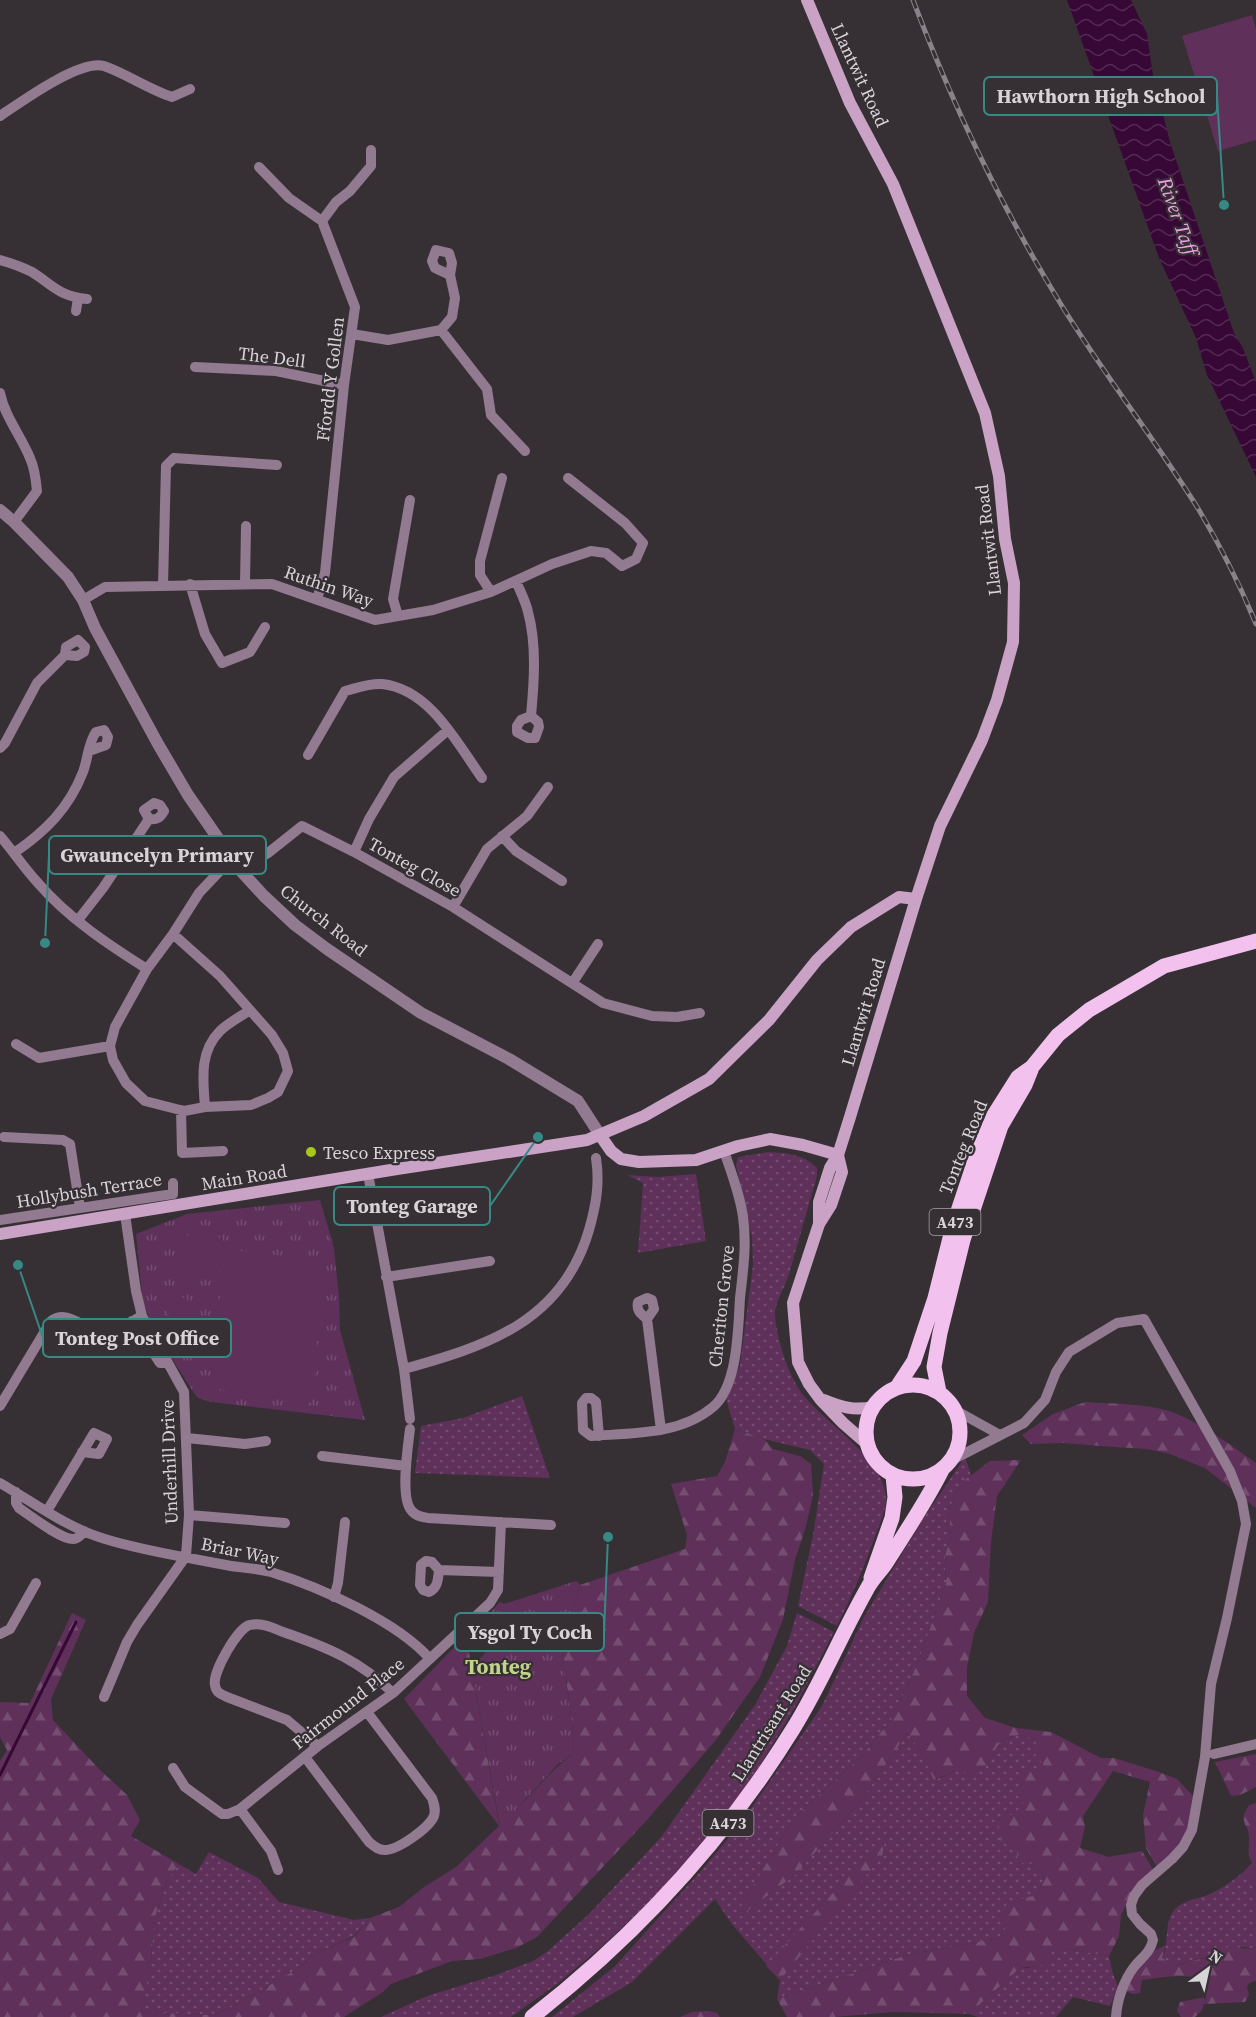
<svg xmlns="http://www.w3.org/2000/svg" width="1256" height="2017" viewBox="0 0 1256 2017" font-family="'Source Serif 4',serif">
<defs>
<pattern id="grass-dots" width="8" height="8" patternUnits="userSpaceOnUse" patternTransform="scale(1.5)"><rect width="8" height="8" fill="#5e305a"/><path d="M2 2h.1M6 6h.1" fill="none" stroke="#744d71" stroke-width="1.8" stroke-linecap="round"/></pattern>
<pattern id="forest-firs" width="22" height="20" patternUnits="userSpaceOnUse" patternTransform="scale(1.5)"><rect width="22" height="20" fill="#5e305a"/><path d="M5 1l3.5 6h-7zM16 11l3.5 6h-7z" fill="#744d71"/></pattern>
<pattern id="park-tufts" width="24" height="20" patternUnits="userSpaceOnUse" patternTransform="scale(1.5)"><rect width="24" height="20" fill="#5e305a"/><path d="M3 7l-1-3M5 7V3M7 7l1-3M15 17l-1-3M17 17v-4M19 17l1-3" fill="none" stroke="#744d71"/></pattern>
<pattern id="water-waves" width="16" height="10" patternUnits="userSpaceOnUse" patternTransform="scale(1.5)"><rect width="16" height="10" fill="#370735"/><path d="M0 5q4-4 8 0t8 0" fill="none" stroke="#532a52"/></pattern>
</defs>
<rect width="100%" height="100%" fill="#363035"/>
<path fill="url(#grass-dots)" d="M768 1152C787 1153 803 1154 817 1168V1176C807 1210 798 1244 788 1277 784 1289 774 1304 775 1316 777 1340 789 1379 805 1397 827 1424 886 1461 886 1499 886 1511 880 1522 876 1534 865 1565 852 1596 837 1626L798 1606 813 1535 824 1464 810 1450 764 1439 735 1429 726 1399 740 1365 753 1265 752 1237 736 1165 738 1157Z
M696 1174 706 1241 638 1253 643 1183 627 1175 658 1177Z
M522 1396 550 1478 415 1473 421 1426 463 1418Z
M965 1457 971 1475 956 1492 949 1510 951 1536 945 1556 946 1583 917 1665 891 1720 862 1756 793 1819 732 1922 795 1875 860 1802 907 1733 918 1747 935 1780 956 1771 987 1764 1001 1740 1019 1735 1037 1739 1045 1768 1021 1781 1024 1811 998 1820 1033 1864 1045 1876 1037 1895 998 1938 907 1955 777 1999 780 1980 731 1923 715 1899 632 1982 573 2017H552L615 1966 700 1872 738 1827 822 1706 864 1617 923 1519Z
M797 1613 834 1632 795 1707 753 1777 697 1850 650 1901 599 1949 557 1984 511 2017H381L427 1996 496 1975 533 1961 548 1951 589 1914 662 1836 755 1705 787 1646Z
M209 1852 258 1878 279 1902 354 1920 370 1918 355 1935 318 1953 297 1969 232 2007 211 2015 141 2012 151 1960 154 1920 167 1881 179 1864 196 1874Z
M1241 1874 1251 1880 1256 1891V1947L1253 1949 1244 1947 1217 1950 1211 1956 1188 1961 1178 1966 1162 1958C1170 1944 1163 1922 1175 1909 1183 1901 1196 1899 1205 1896 1218 1891 1230 1883 1241 1874Z
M1052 1949H1066L1109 1956 1113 1974 1118 1986 1110 2006 1073 1997 1056 2017H978L969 2014 1020 1968H1029Z"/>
<path fill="url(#forest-firs)" d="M1085 1402C1112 1404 1152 1403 1177 1414 1205 1426 1231 1445 1256 1463V1508L1205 1468 1170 1454 1147 1449 1114 1447 1063 1443 1031 1444 1022 1435 1053 1414Z
M735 1429 764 1439 773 1449 800 1456 811 1464 813 1495 806 1526 795 1560 783 1619 760 1677 715 1741 647 1820 537 1937 516 1948 480 1959 452 1961 391 1984 383 1992 344 2017H0V1761L7 1750 0 1737V1702L30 1703 72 1613 86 1620 51 1699 53 1720 100 1770 127 1795 140 1820 131 1836 179 1864 167 1881 154 1920 151 1960 142 2012 212 2015 232 2007 297 1969 318 1953 355 1936 370 1918 399 1907 424 1887 456 1867 499 1826 404 1699 466 1635 499 1824C526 1804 545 1774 573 1754L574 1738 561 1643 580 1585 685 1549 687 1535 671 1484 717 1476 725 1462Z
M1021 1460 997 1496 991 1542 988 1602 974 1633 967 1667V1696L985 1718 1016 1728 1051 1732 1101 1758H1114L1156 1771 1177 1779 1194 1797 1189 1838 1159 1871 1146 1848 1143 1815 1150 1782 1113 1771 1083 1816 1085 1827 1080 1848 1109 1857 1142 1851 1154 1871 1137 1884 1121 1915 1119 1936 1109 1956 1066 1949H1052L1047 1965 1020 1968 969 2014 893 2012 834 2017H787L777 1999 907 1955 998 1938 1007 1926 997 1915 1009 1902 1037 1895 1045 1876 1033 1864 1018 1863 1016 1843 1001 1841 998 1820 1023 1810 1021 1781 1025 1771 1045 1767 1035 1754 1036 1739 1019 1735 1001 1740 987 1764 973 1775 956 1771 934 1780 918 1747 907 1733 860 1802 795 1875 731 1923 793 1819 862 1756 891 1720 917 1665 946 1583 945 1556 951 1536 949 1510 956 1492 965 1480 990 1461Z
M1256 1754V1787L1240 1795 1231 1796 1215 1762Z
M1256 1803V1891L1251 1880 1241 1874 1252 1863C1247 1851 1249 1850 1249 1838 1249 1823 1237 1823 1249 1805Z
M886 1835 882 1856 780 1980 766 1966Z
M1166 1945 1162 1958 1178 1966 1189 1961 1201 1959 1211 1956 1217 1950 1228 1947 1253 1949 1256 1947V1981L1251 1982 1247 1986 1249 1995 1245 2002 1204 2004 1202 2010 1195 2017H1181L1177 2011 1180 2002 1205 1997 1206 1990 1205 1982C1188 1971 1161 1978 1142 1980L1140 1993 1133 1994 1122 1990 1147 1954Z
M708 2011 717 2013 720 2017H680L692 2012Z"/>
<path fill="url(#park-tufts)" d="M320 1200 334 1248 339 1298 340 1330 365 1420 211 1402 198 1398 192 1390 155 1332 143 1303 136 1234 187 1214Z
M576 1581 580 1585 561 1643 574 1738 573 1754 557 1765 500 1827 472 1669 496 1639 482 1621 500 1602 504 1604Z"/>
<path fill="#5e305a" d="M1252 15 1256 29V140L1218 151 1182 36Z
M177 1235 223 1238 220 1278 174 1275Z
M224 1249 325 1261 311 1403 212 1388Z
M187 1297 192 1334 172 1337 167 1300Z"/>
<path fill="url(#water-waves)" d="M1067 0H1131L1147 34 1153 75 1170 142 1234 333 1243 348 1256 382V477L1207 375 1196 338 1159 258Z"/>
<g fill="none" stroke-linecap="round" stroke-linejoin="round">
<path stroke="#370735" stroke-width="3" d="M0 1775 76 1622"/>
<path stroke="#927a90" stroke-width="10" d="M0 116C21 102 80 59 104 66 127 74 148 89 172 97L190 89
M259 167 289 198 322 221
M0 260C11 263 22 267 32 272 54 286 59 296 87 299
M76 311 78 298
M441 330 487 389 491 415 525 451
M352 334 388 340 441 330 452 317 455 298 450 275 452 263 449 253 436 250 432 261 435 268 450 275
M195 367 276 371 344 385
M0 393C5 417 21 436 30 458 35 469 36 480 37 491L14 522
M516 581C520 591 526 602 528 612 537 645 534 683 531 716L538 722 539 727 535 738H528L517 732V726L521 720 531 716
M245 583 246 526
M190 584 205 634 222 663 250 652 265 627
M163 585 166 466 174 458 277 465
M491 592 480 575V561L502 478
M317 599 325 573 344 385 355 307 322 221 336 202 350 191 371 166V150
M83 600 105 587 272 584 375 620 433 610 491 592 552 564 591 551 606 553 622 566 636 559 643 543 625 523 568 478
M398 616 393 599 410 500
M0 748 5 743 37 683 65 655 66 647 78 640 85 647 84 652 77 656 65 655
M308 755 345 691C357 688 369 683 382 684 430 689 457 743 482 778
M0 836C13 851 24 868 38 883 68 918 109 945 147 969
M502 836 516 851 562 881
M354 852 369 819 394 777 448 730
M14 853C46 831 69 808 83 772 88 759 88 743 96 732L104 730 108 737 106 745 89 751
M240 870 268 853 302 826 354 852 453 907 603 1003 652 1016 677 1017 700 1013
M453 907 487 849 527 816 548 787
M78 920 103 888 149 819 144 810 154 803 160 805 164 811C160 818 157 820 149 819
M173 934 220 976 250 1010 272 1035 283 1053 288 1071 278 1092 268 1098 251 1105 205 1107 184 1111 145 1101 126 1083 113 1060 110 1046 115 1027 147 969 173 934 199 893 232 858
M573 982 598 944
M16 1044 39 1058 110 1046
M205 1107C203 1080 199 1052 220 1031 228 1023 240 1017 250 1010
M181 1110 182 1153 223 1151
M4 1137 63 1140 70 1144 80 1208
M368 1174 404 1369 410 1419
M0 1220 173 1194V1183
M386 1277 490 1261
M647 1319 654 1309 652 1300 647 1298 638 1302C636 1311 641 1314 647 1319L661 1430
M132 1321 160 1363H163
M404 1369C487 1346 562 1322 589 1230 596 1205 600 1184 596 1158
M0 1406 51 1321C70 1307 87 1335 108 1332 118 1331 132 1321 142 1316
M955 1410 1000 1435
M410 1429C408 1446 400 1497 411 1510 415 1516 422 1517 428 1518L551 1525
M599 1436 596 1402 591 1398H586L582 1403 583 1430 591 1436C632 1433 680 1435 713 1407 738 1386 738 1329 740 1298 743 1271 747 1244 743 1217 740 1194 731 1172 724 1151
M187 1438 245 1444 266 1441
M322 1456 406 1466
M952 1460 1024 1423 1045 1400 1056 1372 1069 1352 1117 1323 1144 1319 1230 1471 1242 1501 1246 1524 1227 1618 1211 1684 1205 1757 1192 1830 1183 1847 1172 1859 1142 1885 1134 1896 1131 1905 1132 1914 1140 1924 1151 1934 1153 1940C1150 1953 1142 1957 1134 1967 1124 1980 1117 2000 1116 2017
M0 1483C33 1502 67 1528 105 1539 144 1551 185 1557 226 1565 240 1568 256 1568 271 1572 319 1587 397 1621 430 1659
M16 1492V1503L19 1508C31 1516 60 1539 73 1539 78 1539 81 1535 84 1531
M47 1511 94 1433 107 1439 99 1454 82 1452
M189 1515 285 1523
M439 1570C438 1579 438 1588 429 1592L423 1590 420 1585 421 1565 426 1561 432 1562 439 1570 499 1572
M334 1597 338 1583 345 1522
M0 1634 10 1629 36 1583
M104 1697 127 1642 137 1625 186 1556 189 1515 184 1392 142 1316 136 1291 125 1214
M318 1746 287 1720 227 1697C221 1694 216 1693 215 1685 212 1673 238 1627 250 1625 262 1622 275 1629 286 1633 329 1648 360 1661 393 1693
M1214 1754 1256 1744
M305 1757 369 1842C374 1846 378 1850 385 1850 398 1850 429 1828 434 1816 436 1809 434 1804 432 1798L367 1712
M173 1768 185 1787 222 1814H228L240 1809 318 1746 393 1693 490 1603 498 1590 501 1522
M240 1809 271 1851 278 1870"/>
<path stroke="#927a90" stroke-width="12" d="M0 510 14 522 68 577 83 600 95 628 158 744 188 795 240 870 264 896 295 925 327 949 421 1013 509 1059 578 1101 600 1135"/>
<path stroke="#c9a2c5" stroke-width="12" d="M807 0 850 103 893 184 985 413 999 476 1005 539 1014 583 1013 642 997 700 982 740 940 826 916 899 850 1117 838 1155 830 1168 819 1202V1224
M600 1135 611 1151 621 1159 639 1162 696 1160 738 1146 770 1139 803 1145 838 1155
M838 1155 842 1172 831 1205 819 1224 793 1303 798 1362 809 1384 820 1399 843 1423 867 1444
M0 1234 397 1169 587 1140 644 1116 709 1079 769 1020 817 960 851 927 899 897 916 899
M824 1400C841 1407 854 1411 873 1407"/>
<path stroke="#f3c1ee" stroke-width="15" d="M866 1432a47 47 0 1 1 94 0a47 47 0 1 1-94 0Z
M897 1387 914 1361 935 1298 953 1226 975 1160 994 1115 1018 1077 1032 1067 1058 1035 1089 1010 1164 966 1256 941
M939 1392 934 1367 940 1333 963 1240 1001 1126 1025 1085 1031 1070
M871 1578 892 1518 895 1497 893 1475
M532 2017C637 1935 723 1842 793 1729 821 1684 841 1635 867 1589 872 1579 880 1572 886 1563 905 1533 926 1502 942 1470"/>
<defs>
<path id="rail" d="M913 0C953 106 1003 210 1062 306 1105 376 1156 441 1199 510 1221 547 1240 585 1256 624"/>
</defs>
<use href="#rail" stroke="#888388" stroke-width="5"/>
<use href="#rail" stroke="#363035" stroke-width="3" stroke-dasharray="9" stroke-linecap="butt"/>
</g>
<circle fill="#a9c719" stroke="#363035" stroke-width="2" cx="311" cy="1152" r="6"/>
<g text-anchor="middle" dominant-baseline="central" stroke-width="4.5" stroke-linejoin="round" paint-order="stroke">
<g fill="#363035" stroke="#a7a2a6" stroke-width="1.5">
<rect x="929.5" y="1209" width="51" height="26" rx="4.5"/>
<rect x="702.5" y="1810" width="51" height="26" rx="4.5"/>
</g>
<g font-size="16" font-weight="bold" fill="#d7d3d7">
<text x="955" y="1222">A473</text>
<text x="728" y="1823">A473</text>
</g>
<g font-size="18" fill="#d7d3d7" stroke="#363035">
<text transform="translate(860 75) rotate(65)">Llantwit Road</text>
<text transform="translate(272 357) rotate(7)">The Dell</text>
<text transform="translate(330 379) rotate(-83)">Ffordd Y Gollen</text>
<text transform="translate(988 540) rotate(-97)">Llantwit Road</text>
<text transform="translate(329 586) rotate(19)">Ruthin Way</text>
<text transform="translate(415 867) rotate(29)">Tonteg Close</text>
<text transform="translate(324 920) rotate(38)">Church Road</text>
<text transform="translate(863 1012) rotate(-73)">Llantwit Road</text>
<text transform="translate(963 1147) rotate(-68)">Tonteg Road</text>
<text transform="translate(244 1177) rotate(-9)">Main Road</text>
<text transform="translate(89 1190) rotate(-9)">Hollybush Terrace</text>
<text transform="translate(721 1306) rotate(-84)">Cheriton Grove</text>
<text transform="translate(169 1462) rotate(-92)">Underhill Drive</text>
<text transform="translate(240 1551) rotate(12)">Briar Way</text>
<text transform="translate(348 1703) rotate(-38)">Fairmound Place</text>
<text transform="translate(771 1723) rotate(-58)">Llantrisant Road</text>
</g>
<g font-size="18" fill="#d7d3d7" stroke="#363035" text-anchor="start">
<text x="323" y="1152">Tesco Express</text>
</g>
<g font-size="20" font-style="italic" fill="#eea1e6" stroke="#363035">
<text transform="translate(1178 216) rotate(70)">River Taff</text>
</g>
<g font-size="21" font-weight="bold" fill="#c1d489" stroke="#363035">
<text x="498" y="1666">Tonteg</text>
</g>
</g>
<path fill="none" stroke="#378983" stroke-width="2" d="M1224 205L1217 96M45 943L49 855M538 1137L490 1206M18 1265L43 1338M608 1537L604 1632"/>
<g fill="#378983" stroke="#363035" stroke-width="2">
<circle cx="1224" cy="205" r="6"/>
<circle cx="45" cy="943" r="6"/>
<circle cx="538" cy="1137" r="6"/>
<circle cx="18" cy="1265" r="6"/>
<circle cx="608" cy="1537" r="6"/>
</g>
<g fill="#363035" stroke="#378983" stroke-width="2">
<rect x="984" y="77" width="233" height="38" rx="6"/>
<rect x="49" y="836" width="217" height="38" rx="6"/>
<rect x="334" y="1187" width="156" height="38" rx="6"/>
<rect x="43" y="1319" width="188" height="38" rx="6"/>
<rect x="455" y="1613" width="149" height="38" rx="6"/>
</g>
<g font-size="20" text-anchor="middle" font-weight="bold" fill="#d7d3d7">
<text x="1101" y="103">Hawthorn High School</text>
<text x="157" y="862">Gwauncelyn Primary</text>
<text x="412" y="1213">Tonteg Garage</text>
<text x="137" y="1345">Tonteg Post Office</text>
<text x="530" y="1639">Ysgol Ty Coch</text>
</g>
<g transform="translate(1208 1969) rotate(33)" stroke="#363035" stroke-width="4.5" paint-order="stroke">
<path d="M0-4.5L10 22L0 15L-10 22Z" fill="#d7d3d7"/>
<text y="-9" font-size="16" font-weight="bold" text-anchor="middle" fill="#d7d3d7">N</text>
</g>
</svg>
